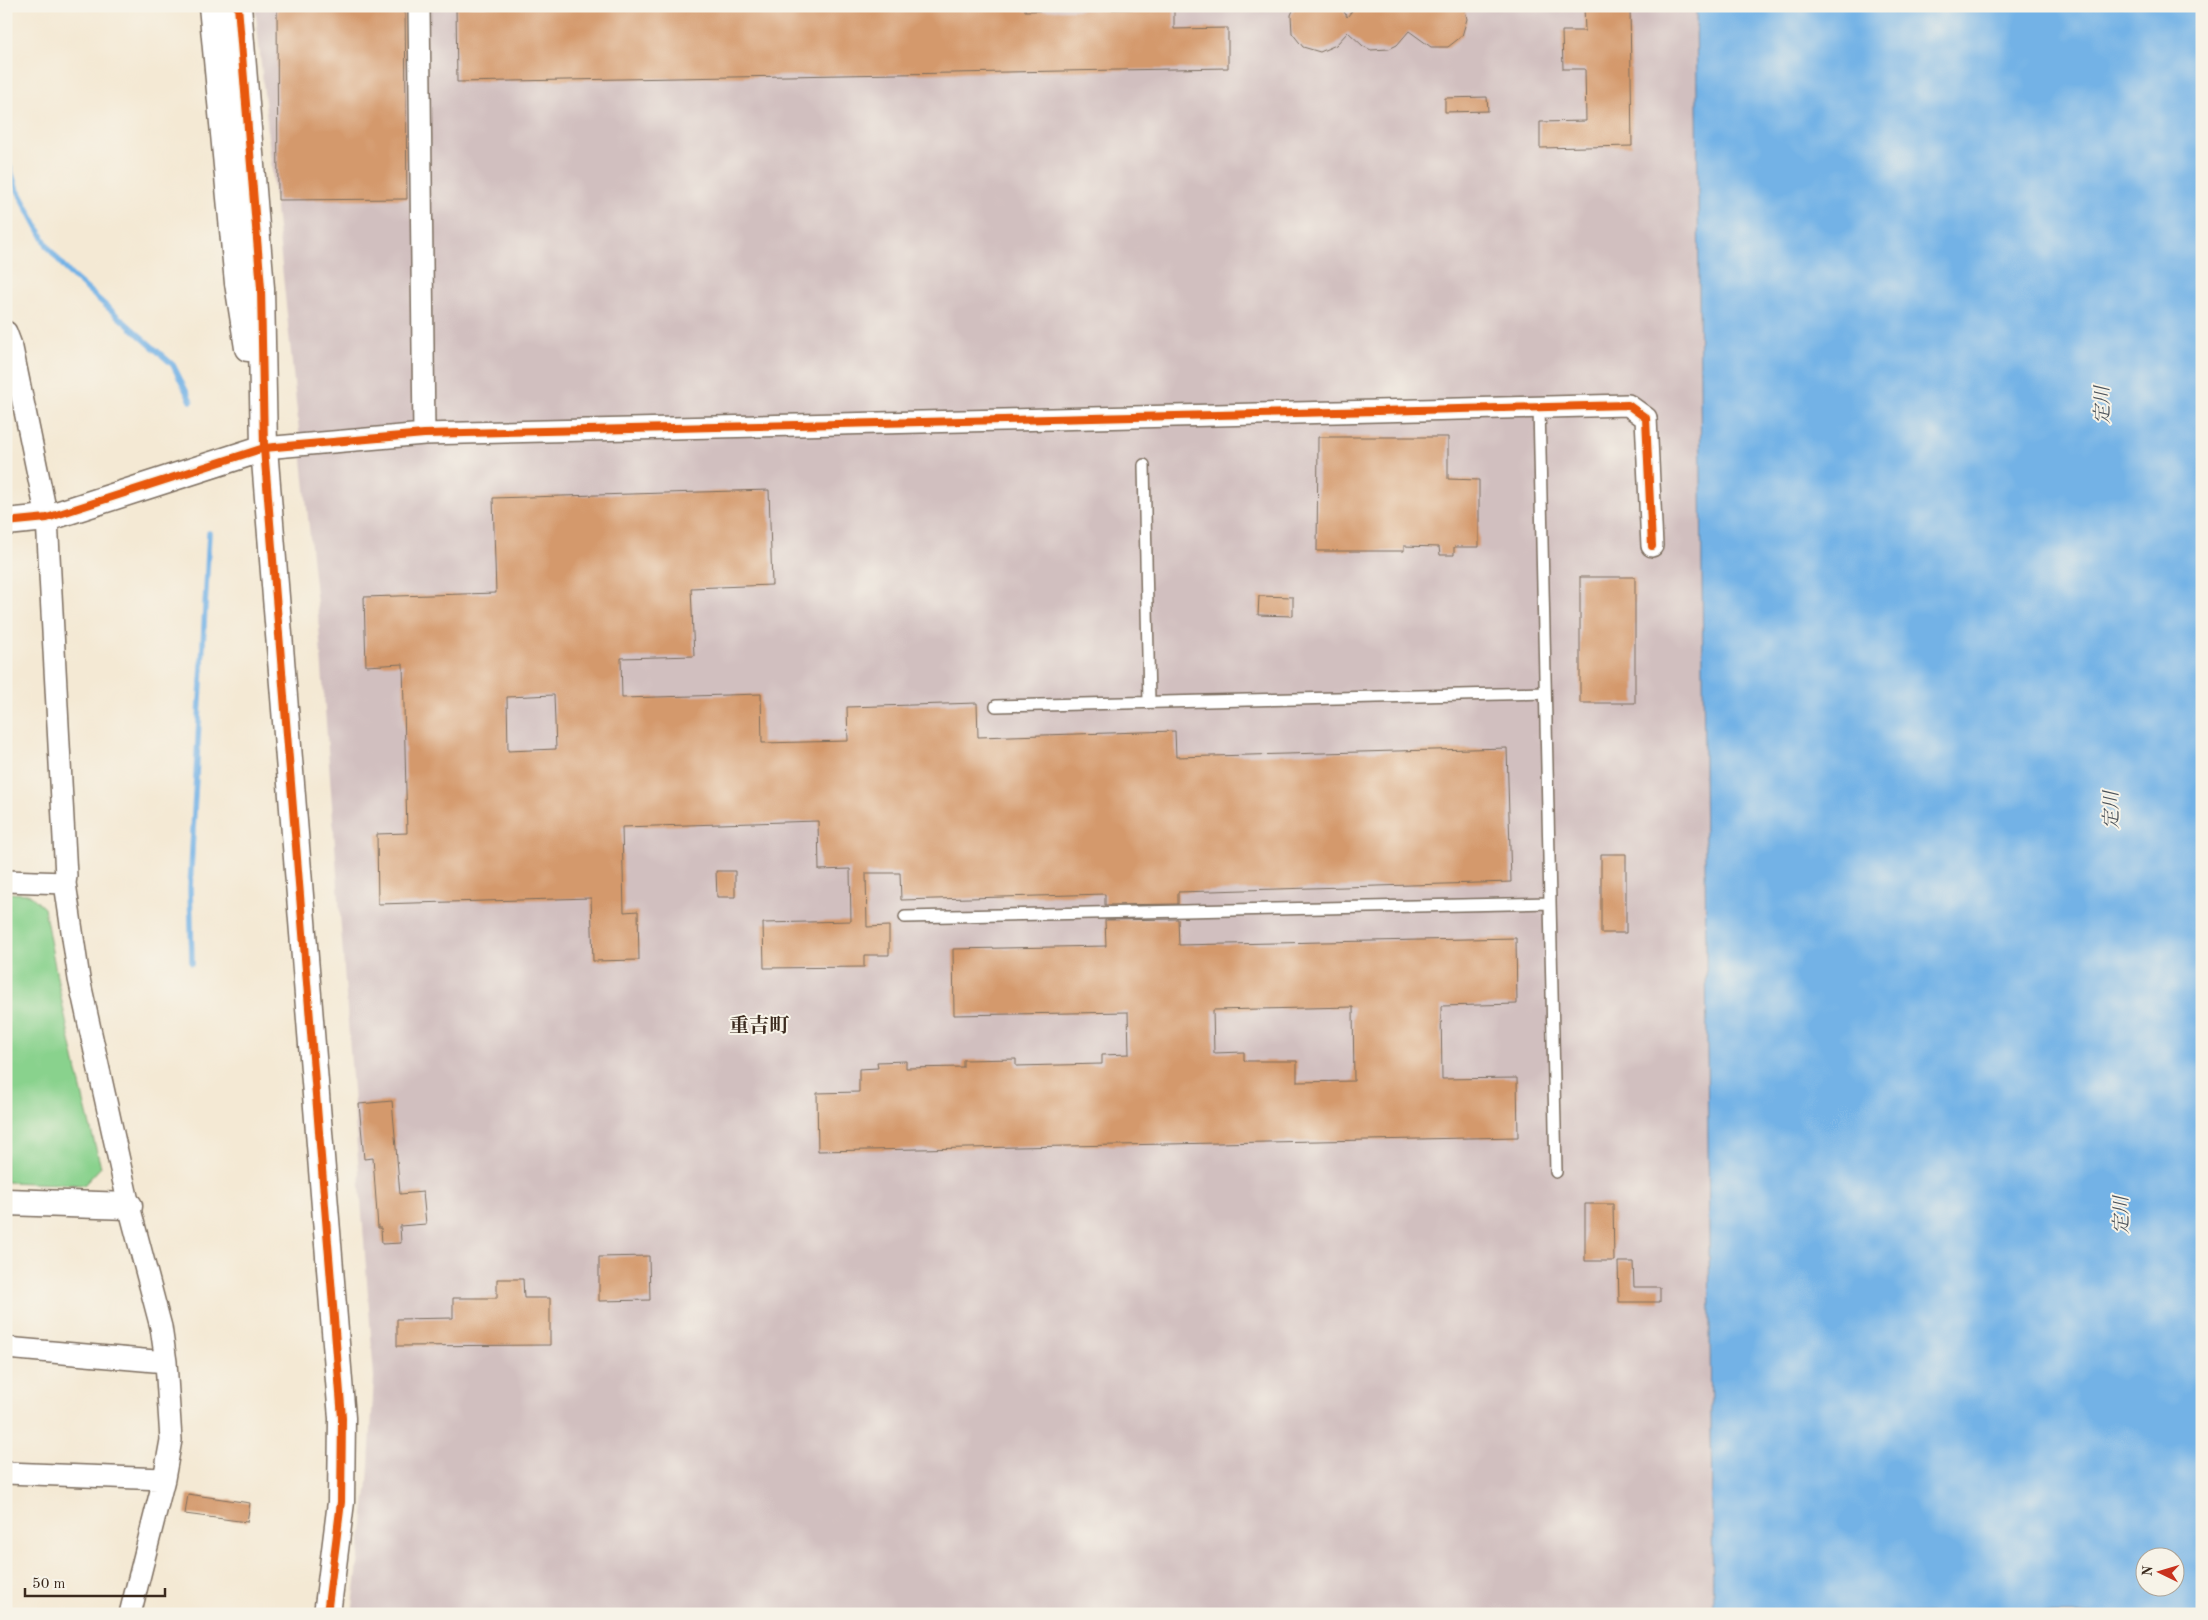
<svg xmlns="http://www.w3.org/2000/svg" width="2208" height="1620" viewBox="0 0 2208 1620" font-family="'Old Standard TT','Noto Serif JP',serif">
<rect width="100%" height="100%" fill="#f7f3e8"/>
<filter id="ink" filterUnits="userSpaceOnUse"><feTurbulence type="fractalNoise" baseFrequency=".02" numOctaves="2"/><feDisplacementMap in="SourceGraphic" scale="10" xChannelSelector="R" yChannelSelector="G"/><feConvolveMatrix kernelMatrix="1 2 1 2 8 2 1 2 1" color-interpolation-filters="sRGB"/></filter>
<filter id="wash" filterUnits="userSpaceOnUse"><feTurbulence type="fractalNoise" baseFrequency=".0096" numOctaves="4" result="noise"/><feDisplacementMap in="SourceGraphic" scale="20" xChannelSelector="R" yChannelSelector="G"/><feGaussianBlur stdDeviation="1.12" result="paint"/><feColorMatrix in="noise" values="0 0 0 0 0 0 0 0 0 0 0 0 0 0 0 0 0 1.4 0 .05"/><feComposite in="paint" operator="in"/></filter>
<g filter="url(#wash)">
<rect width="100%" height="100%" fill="#f4e9d4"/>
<path fill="#d1bfbf" d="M255 6H1696L1713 1614H352L368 1482 374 1377 318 614Z"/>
<path fill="#89d28d" stroke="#627e56" d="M6 893 29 894 44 908C60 995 77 1081 101 1167L84 1185 6 1182Z"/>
<path fill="#73b2e6" stroke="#576e82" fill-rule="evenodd" d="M1696 6H2202V1614H1713ZM2146 1558H2176V1588H2146Z"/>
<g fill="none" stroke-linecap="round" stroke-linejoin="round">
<path stroke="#73b2e6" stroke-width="5.5" d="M6 156 16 187 48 247 70 274 173 365 191 401
M192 963 190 888 209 533"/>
</g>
<g id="blocks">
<path fill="#d4996c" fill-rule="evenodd" d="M277 6H405L407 199 278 200Z
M456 6H1025V11L1174 8V29L1228 28V68L457 82Z
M1295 6H1341L1347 17 1356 6H1464L1467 19 1462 36 1448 47H1431L1409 31 1397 45 1389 49 1371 50 1363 46 1348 32 1336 45 1320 52 1303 47 1292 33 1291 15Z
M1584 6H1630L1632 146 1540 148V122L1586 121 1585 69H1563L1562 31H1585Z
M1487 97 1488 111 1445 112V98Z
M1318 437H1448V479L1479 480V547H1454V555H1440L1439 547 1404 546V551H1317Z
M769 490 772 585 691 588 694 656 621 658 622 698 761 694 762 743 848 741 847 707 977 703 978 737 1175 731 1176 757 1507 748 1511 882 1178 892V904L1105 905V894L901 900 900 873H866L867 927 889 926V955H864V967L764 968 763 923 851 921 850 869 819 870 818 821 622 827 624 912 638 911 639 960 593 961 591 898 378 904 377 834 407 833 403 664 366 666 364 597 496 593 493 498ZM554 695 556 749 508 751 507 697Z
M1580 577H1635V703H1580Z
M1259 596 1293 597V616L1258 615Z
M1601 854H1626V933H1601Z
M716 871H735V897H717Z
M1178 919 1179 945 1516 938 1517 1004 1441 1006 1442 1079 1517 1078 1518 1137 818 1151 817 1093 859 1092V1069L878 1068 877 1062 906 1061V1068L963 1067V1060L1016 1059V1066L1102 1064V1055L1129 1054 1128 1012 954 1015 953 949 1106 946 1105 920ZM1353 1007 1354 1081 1297 1082V1061H1244V1052L1214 1053 1213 1010Z
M392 1101 400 1194 423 1192 426 1224 400 1226 401 1243 382 1244 381 1228H378L373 1158 364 1159 359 1104Z
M1585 1204H1613L1614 1261H1585Z
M649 1256 650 1300 599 1301V1257Z
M1618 1262H1633L1634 1287H1660V1302H1619Z
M497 1279H523L524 1298H550V1345L397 1346V1319L453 1318V1298H497Z
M188 1494 250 1503 247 1522 185 1514Z"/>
</g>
</g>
<g filter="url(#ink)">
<use href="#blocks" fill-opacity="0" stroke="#7c6d5e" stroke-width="1"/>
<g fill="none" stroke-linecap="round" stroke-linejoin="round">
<defs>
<path id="service" d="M1539 407 1556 1172
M1144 465 1149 702
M996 706 1545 693
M905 917 1550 903"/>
<path id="minor" d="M419 6 424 434
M6 332 12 348 47 518 66 876 65 883 79 979 129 1206 161 1327 166 1362 171 1440 164 1479 130 1614
M264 448 424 434 1628 405 1646 418 1652 546
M6 881 65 883
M6 1348 166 1362
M6 1473 164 1479"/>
<path id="tertiary" d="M212 6 238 283 248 348
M238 6 261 288 264 448 342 1418 341 1502 327 1614
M6 522 47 518 264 448
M6 1202 129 1206"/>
</defs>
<use href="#service" stroke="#7c6d5e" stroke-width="14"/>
<use href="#minor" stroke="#7c6d5e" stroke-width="24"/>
<use href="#tertiary" stroke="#7c6d5e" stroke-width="29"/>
<use href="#service" stroke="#fff" stroke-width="11"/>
<use href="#minor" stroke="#fff" stroke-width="21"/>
<use href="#tertiary" stroke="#fff" stroke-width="26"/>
<defs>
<path id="cycleway" d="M238 6 261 288 264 448 342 1418 341 1502 327 1614
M6 522 47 518 264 448 424 434 1628 405 1646 418 1652 546"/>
</defs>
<use href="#cycleway" stroke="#f7f3e8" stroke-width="11"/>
<use href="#cycleway" stroke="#e8590c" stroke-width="8"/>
</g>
</g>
<g text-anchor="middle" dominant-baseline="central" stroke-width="4" stroke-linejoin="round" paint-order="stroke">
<g font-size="19" font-style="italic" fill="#4c535a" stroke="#f7f3e8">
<text transform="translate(2104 405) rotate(-91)">定川</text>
<text transform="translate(2113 810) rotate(-91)">定川</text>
<text transform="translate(2123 1215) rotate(-91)">定川</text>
</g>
<g font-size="20" font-weight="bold" fill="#3b2a1e" stroke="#f7f3e8">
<text x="759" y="1027">重吉町</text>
</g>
</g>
<rect width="2208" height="1620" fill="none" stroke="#f7f3e8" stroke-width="25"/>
<g transform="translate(2160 1572) rotate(275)"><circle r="24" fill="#f7f3e8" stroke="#aca397"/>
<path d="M0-4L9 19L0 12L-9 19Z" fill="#c8321e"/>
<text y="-8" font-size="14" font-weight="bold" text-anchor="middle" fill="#3b2a1e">N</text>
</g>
<path d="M25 1588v8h140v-8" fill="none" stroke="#3b2a1e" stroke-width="2.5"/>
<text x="32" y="1588" font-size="15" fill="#3b2a1e" stroke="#f7f3e8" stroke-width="4" paint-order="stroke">50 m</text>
</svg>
